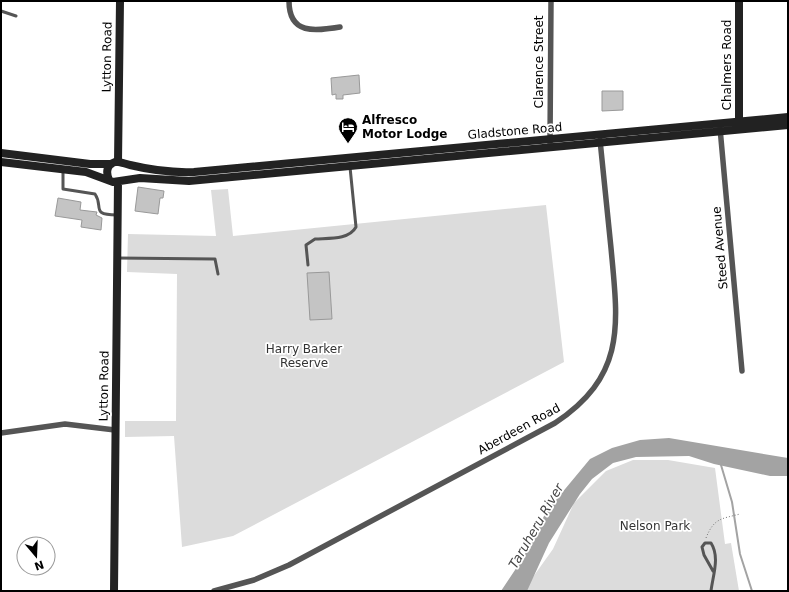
<svg xmlns="http://www.w3.org/2000/svg" width="789" height="592" viewBox="0 0 789 592" font-family="'DejaVu Sans',sans-serif">
<rect width="100%" height="100%" fill="#fff"/>
<path fill="#dcdcdc" d="M228 189 233 236 546 205 564 362 233 536 182 547 174 436 125 437V421H176L177 274 127 272 128 234 216 236 211 190Z
M633 460H668L715 468 725 544 731 543 739 591H523L553 549 574 503 606 471Z"/>
<path fill="#a3a3a3" d="M669 438 788 458V476H770L714 464 689 456 636 457 613 463 592 479 580 494 549 543 527 591H501L523 558 546 512 590 459 612 448 640 440Z"/>
<g fill="none" stroke-linecap="round" stroke-linejoin="round">
<path stroke="#a3a3a3" stroke-width="2" d="M721 465 732 502 740 554 752 591"/>
</g>
<path fill="#c4c4c4" stroke="#999" d="M359 75 360 93 343 95V99H336V94L332 95 331 78Z
M602 91H623V110L602 111Z
M138 187 164 191 163 198H160L158 214 135 211Z
M58 198 81 202 80 210 97 212 96 215 102 218 101 230 81 227 82 220 55 216Z
M329 272 332 319 310 320 307 273Z"/>
<g fill="none" stroke-linecap="round" stroke-linejoin="round">
<path stroke="#777" stroke-width="1" stroke-dasharray="1 2" stroke-linecap="butt" d="M706 538C714 518 721 519 740 514"/>
<path stroke="#555" stroke-width="3" d="M1 11 16 16
M63 170V189L95 194C104 207 90 215 117 215
M117 258 215 259 218 274
M308 265 306 245 315 239C329 238 349 240 356 227L350 167
M711 591C713 575 720 557 711 543H705L702 547 704 555 713 571"/>
<path stroke="#555" stroke-width="5.5" d="M289 1C289 35 315 31 340 27
M720 128 742 371
M550 143 551 1
M1 433 65 424 115 430
M214 591 254 580 289 565 555 423C627 375 618 324 611 248 607 212 604 176 600 140"/>
<path stroke="#222" stroke-width="8" d="M739 127V1
M1 153 90 164H111
M1 162 86 172 113 182 140 178 189 181 788 125
M118 162 120 1
M109 180C106 173 106 165 115 162 119 161 125 164 130 165 151 170 171 173 194 172L788 117
M114 591 118 182"/>
</g>
<defs>
<symbol id="hotel-pin" viewBox="-11 -11 22 30"><path d="M0 17L-7.5 6A9.5 9.5 0 1 1 7.5 6Z" fill="#000" stroke="#fff"/><path d="M-6-4.5h1.5V1H6V5H4.5V3h-9V5H-6ZM-4 0a1.8 1.8 0 1 1 3.6 0ZM.5 0V-2.5h3Q6-2.5 6 0Z" fill="#fff"/></symbol>
</defs>
<g fill-rule="evenodd">
<use href="#hotel-pin" x="337" y="116" width="22" height="30"/>
</g>
<g text-anchor="middle" dominant-baseline="central" stroke-width="3.5" stroke-linejoin="round" paint-order="stroke">
<g font-size="12" fill="#000" stroke="#fff">
<text transform="translate(107 57) rotate(-89)">Lytton Road</text>
<text transform="translate(539 62) rotate(-90)">Clarence Street</text>
<text transform="translate(727 65) rotate(-90)">Chalmers Road</text>
<text transform="translate(515 131) rotate(-5)">Gladstone Road</text>
<text transform="translate(720 248) rotate(-95)">Steed Avenue</text>
<text transform="translate(104 386) rotate(-89)">Lytton Road</text>
<text transform="translate(519 429) rotate(-29)">Aberdeen Road</text>
</g>
<g font-size="12" font-weight="bold" fill="#000" stroke="#fff" text-anchor="start">
<text x="362" y="120">Alfresco<tspan x="362" dy="14">Motor Lodge</tspan></text>
</g>
<g font-size="12" fill="#333" stroke="#fff">
<text x="304" y="349">Harry Barker<tspan x="304" dy="14">Reserve</tspan></text>
<text x="655" y="526">Nelson Park</text>
</g>
<g font-size="13" font-style="italic" fill="#444" stroke="#fff">
<text transform="translate(536 526) rotate(-60)">Taruheru River</text>
</g>
</g>
<rect width="789" height="592" fill="none" stroke="#000000" stroke-width="4"/>
<g transform="translate(36 556) rotate(161)"><circle r="19" fill="#ffffff" stroke="#999999"/>
<path d="M0-3L7 15L0 10L-7 15Z" fill="#000000"/>
<text y="-6" font-size="11" font-weight="bold" text-anchor="middle" fill="#000000">N</text>
</g>
</svg>
